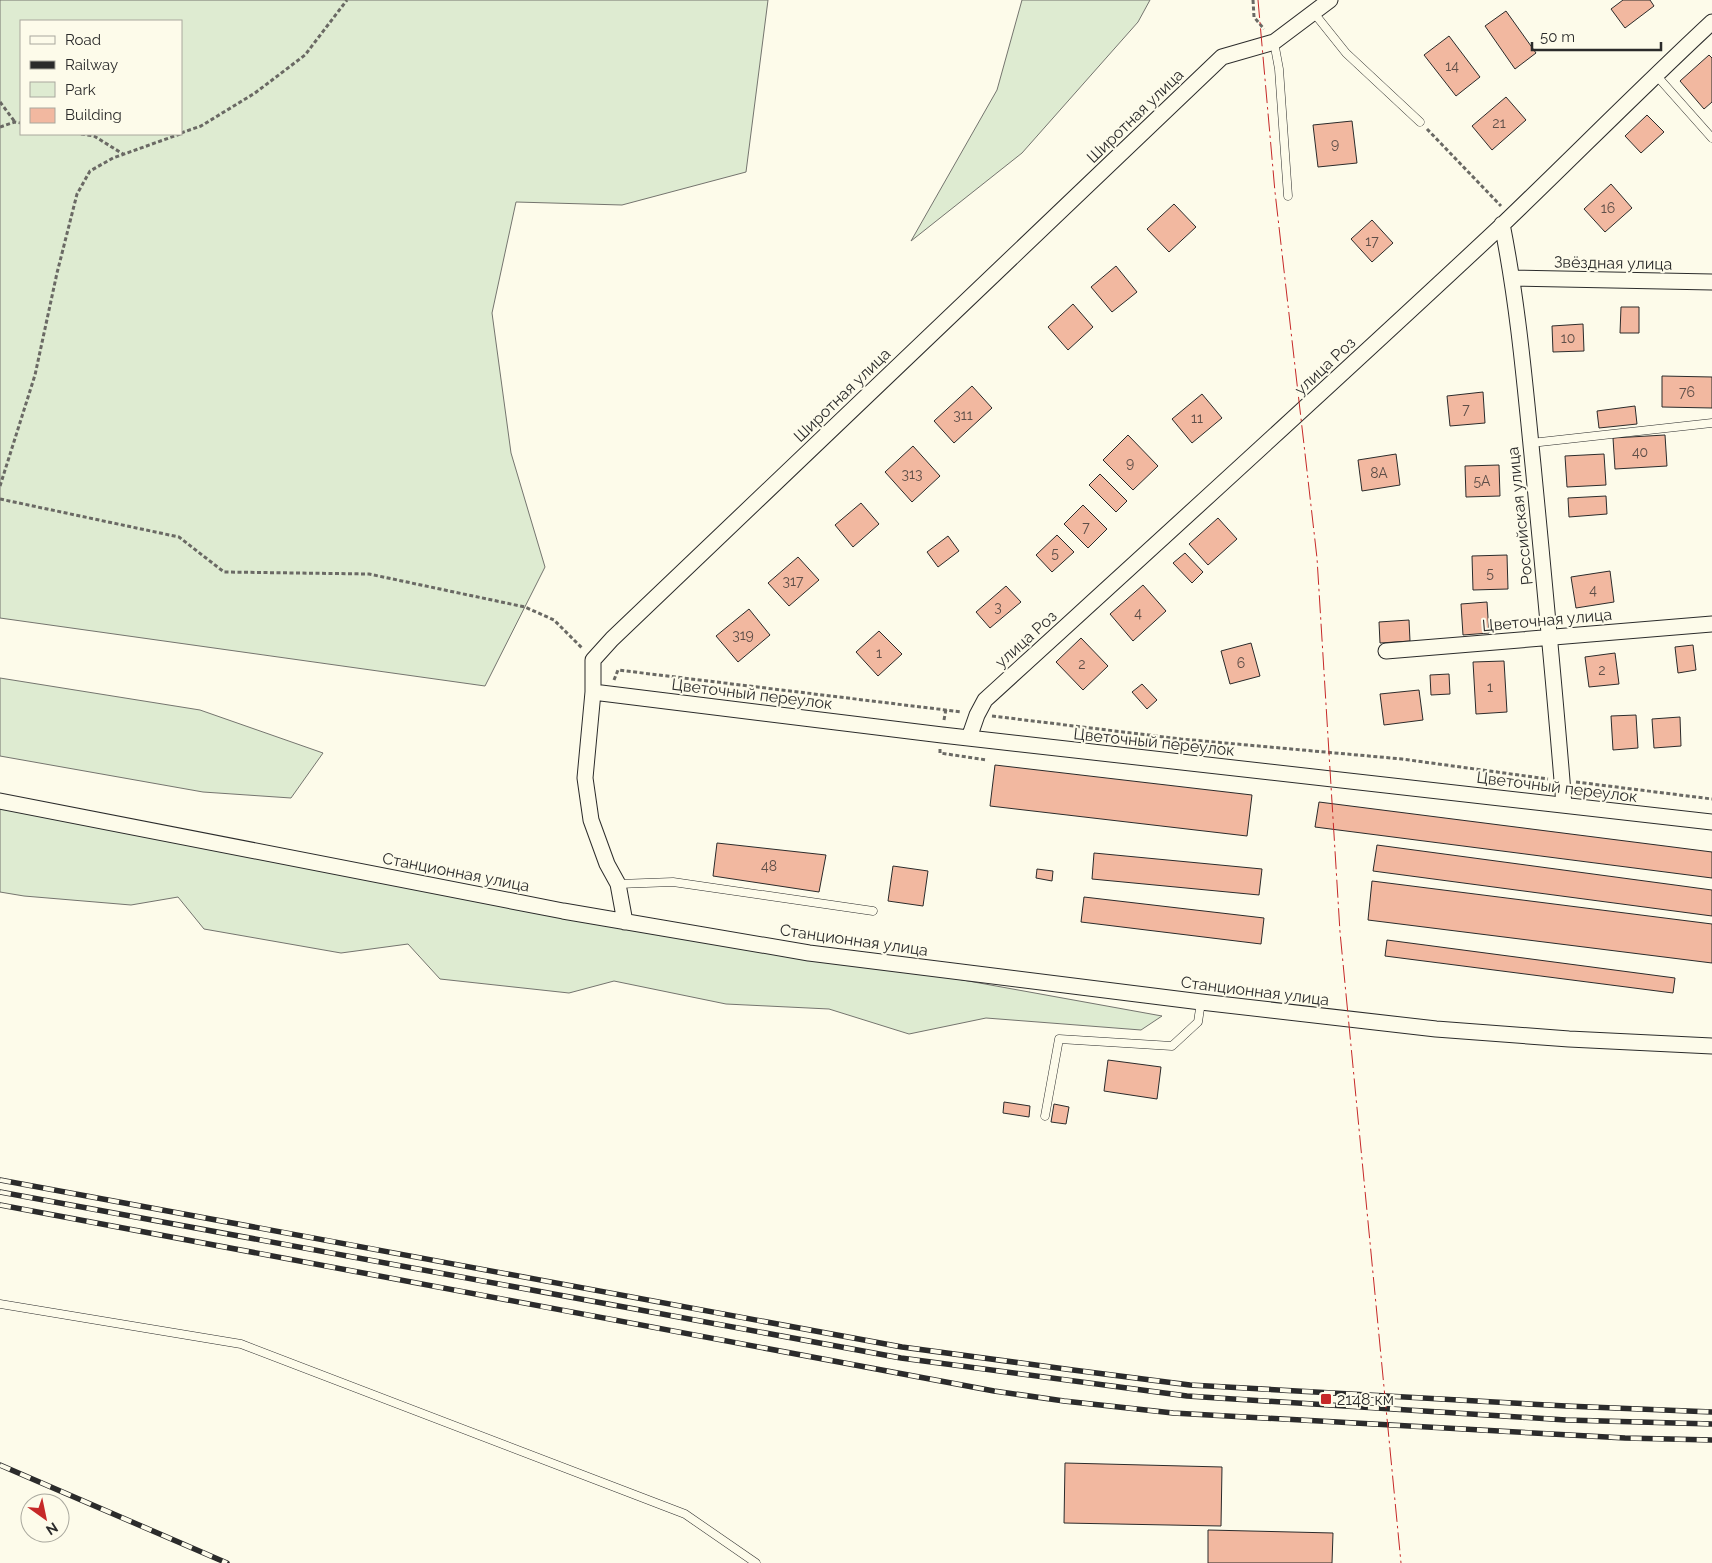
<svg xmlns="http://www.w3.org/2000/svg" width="1712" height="1563" viewBox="0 0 1712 1563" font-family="Raleway,sans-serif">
<rect width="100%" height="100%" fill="#fdfbea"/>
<path fill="#deebd1" stroke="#74746e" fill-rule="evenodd" d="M0 0H768L746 172 622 205 516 202 492 313 511 453 545 567 485 686 0 618ZM21 21H181V134H21Z
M1022 0H1150L1138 22 1022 153 911 241 997 90Z
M0 678 200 710 323 753 291 798 203 792 0 756Z
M0 806 1162 1016 1141 1030 986 1018 909 1034 829 1009 726 1004 614 981 569 993 440 979 408 944 341 953 204 929 178 897 131 905 24 896 0 892Z"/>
<path fill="#f2b8a0" stroke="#2b2b2b" d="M1623 0H1650L1654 6 1625 28 1611 9Z
M1506 11 1536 53 1515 69 1485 26Z
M1449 36 1480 77 1456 96 1424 55Z
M1709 55 1712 58V102L1704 109 1680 81Z
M1506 97 1526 120 1492 150 1472 126Z
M1647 115 1664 132 1641 153 1625 136Z
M1352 121 1357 163 1318 167 1313 125Z
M1611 184 1632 208 1605 232 1584 209Z
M1174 204 1196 227 1169 252 1147 229Z
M1372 220 1393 243 1372 262 1351 239Z
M1116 266 1137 292 1112 312 1091 287Z
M1073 304 1093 327 1068 350 1048 327Z
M1621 307H1639V333H1620Z
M1583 324 1584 351 1553 352 1552 326Z
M1662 376 1712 377V408L1662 407Z
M972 386 992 408 954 443 934 421Z
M1483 392 1485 423 1450 426 1447 396Z
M1202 394 1222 418 1192 443 1172 419Z
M1635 406 1637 424 1599 428 1597 411Z
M1128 435 1158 466 1133 490 1103 460Z
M1665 435 1667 466 1615 469 1613 438Z
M913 446 940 476 912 502 885 472Z
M1396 454 1400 485 1362 491 1358 460Z
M1604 454 1606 485 1567 487 1565 456Z
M1499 465 1500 496 1466 497 1465 466Z
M1100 474 1127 501 1116 512 1089 485Z
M1606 496 1607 514 1569 517 1568 498Z
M861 503 879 524 853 547 835 525Z
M1083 505 1107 529 1088 548 1064 524Z
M1218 518 1237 539 1208 565 1189 544Z
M1057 535 1074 552 1052 572 1036 555Z
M948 536 959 551 938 567 927 552Z
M1185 553 1203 572 1192 583 1173 563Z
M1507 555 1508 589 1473 590 1472 556Z
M798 557 819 580 789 606 768 583Z
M1610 571 1614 602 1576 608 1571 577Z
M1143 585 1166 611 1133 641 1110 614Z
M1006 586 1021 602 990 628 976 612Z
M1487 602 1489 633 1463 635 1461 604Z
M749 609 770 635 738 662 716 636Z
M1409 620 1410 641 1380 643 1379 622Z
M879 631 902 654 878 676 856 652Z
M1081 638 1108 666 1083 690 1056 662Z
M1251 643 1260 676 1230 684 1221 651Z
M1693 645 1696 670 1678 673 1675 647Z
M1615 653 1619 684 1589 687 1585 657Z
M1504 661 1507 712 1476 714 1473 662Z
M1449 674 1450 694 1431 695 1430 675Z
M1142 684 1157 700 1147 709 1132 692Z
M1419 690 1423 720 1384 725 1380 694Z
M1636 715 1638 748 1613 750 1611 716Z
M1680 717 1681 746 1654 748 1652 719Z
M995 765 1252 795 1247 836 990 806Z
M1319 802 1712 852V878L1315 827Z
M717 843 826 855 819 892 713 876Z
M1377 845 1712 890V916L1373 871Z
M1094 853 1262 869 1259 895 1092 879Z
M893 866 928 871 923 906 888 901Z
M1037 869 1053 871 1052 881 1036 878Z
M1372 881 1712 924V963L1368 920Z
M1084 897 1264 918 1261 944 1081 922Z
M1387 940 1675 978 1673 993 1385 956Z
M1108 1060 1161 1067 1157 1099 1104 1091Z
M1004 1102 1030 1106 1029 1117 1003 1113Z
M1054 1104 1069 1107 1066 1124 1051 1122Z
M1065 1463 1222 1467 1221 1526 1064 1523Z
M1208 1530 1333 1533 1332 1563H1208Z"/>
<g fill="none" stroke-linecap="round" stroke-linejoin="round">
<defs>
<path id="lane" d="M1314 13 1346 53 1420 122
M1274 42 1279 69 1288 196
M1656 75 1712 138
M1531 443 1712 423
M618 884 673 882 873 911
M1045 1116 1059 1039 1172 1046 1198 1022 1201 1002
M0 1304 241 1344 685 1514 756 1563"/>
<path id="street" d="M1502 224C1518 304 1525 385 1533 465 1544 578 1555 692 1564 805
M1513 278 1712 282
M1386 651 1712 624
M593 692 942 735 1712 822
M969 738 977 715 985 700C1157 543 1330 386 1500 227 1571 159 1640 89 1712 22
M0 801 563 911 809 953 1201 1002 1436 1029 1569 1039 1712 1046
M625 922 618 884 607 864 591 820 585 778 593 692V660L612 639 1222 57 1274 42 1330 0"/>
</defs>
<use href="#lane" stroke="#2b2b2b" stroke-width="9"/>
<use href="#street" stroke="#2b2b2b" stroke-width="17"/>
<path stroke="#6a6964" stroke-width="3" stroke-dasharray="4 2.5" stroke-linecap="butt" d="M1253 0 1254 17 1264 29
M0 102 15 122
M0 127 15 122 21 123
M1427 129 1501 206
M181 133 201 126 255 93 305 55 347 0
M81 134 94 136 123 154
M0 486 35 375 57 273 77 194 90 171 113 158 180 134
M0 499 179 537 224 572 369 574 525 607 554 620 582 648
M614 680 618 670 962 712
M992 716 1181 739 1402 759 1548 779
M944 720 946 709
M940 749V753L987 760
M1576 782 1712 799"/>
<use href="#lane" stroke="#fdfbea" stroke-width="8"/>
<use href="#street" stroke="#fdfbea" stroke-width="15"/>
<defs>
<path id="rail" d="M0 1180 902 1347 1073 1370 1190 1385 1566 1406 1712 1412
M0 1192 901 1358 1187 1396 1566 1420 1712 1424
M0 1205 994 1391 1064 1401 1173 1413 1625 1438 1712 1440
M0 1465 227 1563"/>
</defs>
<use href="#rail" stroke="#2b2b2b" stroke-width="5.5"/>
<use href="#rail" stroke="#fdfbea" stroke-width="4" stroke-dasharray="11" stroke-linecap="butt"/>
<path stroke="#c62828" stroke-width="1" stroke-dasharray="18 4 2.5 4" stroke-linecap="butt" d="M1258 0 1275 192 1317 558 1340 932 1401 1563"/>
</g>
<rect fill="#c62828" stroke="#fdfbea" stroke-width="2" x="1320" y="1393" width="12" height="12" rx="2.5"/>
<g text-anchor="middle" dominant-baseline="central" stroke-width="4" stroke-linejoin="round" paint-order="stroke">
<g font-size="14" fill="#5d4e48">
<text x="1452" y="66">14</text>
<text x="1499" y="123">21</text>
<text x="1335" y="144">9</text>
<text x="1608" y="208">16</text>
<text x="1372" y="241">17</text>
<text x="1568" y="338">10</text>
<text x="1687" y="392">76</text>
<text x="1466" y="409">7</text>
<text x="963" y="415">311</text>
<text x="1197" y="418">11</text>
<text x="1640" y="452">40</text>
<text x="1130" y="463">9</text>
<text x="1379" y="473">8А</text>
<text x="912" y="474">313</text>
<text x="1482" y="481">5А</text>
<text x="1086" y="527">7</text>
<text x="1055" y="553">5</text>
<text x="1490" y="573">5</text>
<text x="793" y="581">317</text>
<text x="1593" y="590">4</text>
<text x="998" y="607">3</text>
<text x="1138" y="613">4</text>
<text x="743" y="635">319</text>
<text x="879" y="653">1</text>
<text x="1241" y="663">6</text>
<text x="1082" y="664">2</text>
<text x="1602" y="670">2</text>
<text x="1490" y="687">1</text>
<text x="769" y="866">48</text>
</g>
<g font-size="16" fill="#2b2b2b" stroke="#fdfbea">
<text transform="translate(1135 116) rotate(-44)">Широтная улица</text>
<text transform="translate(1613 263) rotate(1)">Звёздная улица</text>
<text transform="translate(1325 366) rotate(-43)">улица Роз</text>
<text transform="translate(842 395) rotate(-44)">Широтная улица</text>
<text transform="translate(1520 516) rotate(-96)">Российская улица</text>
<text transform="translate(1547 620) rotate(-5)">Цветочная улица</text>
<text transform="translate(1026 639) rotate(-42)">улица Роз</text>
<text transform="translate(752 694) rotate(7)">Цветочный переулок</text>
<text transform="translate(1154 742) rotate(6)">Цветочный переулок</text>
<text transform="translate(1557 787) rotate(7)">Цветочный переулок</text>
<text transform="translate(456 872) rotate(11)">Станционная улица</text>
<text transform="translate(854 940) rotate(8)">Станционная улица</text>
<text transform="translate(1255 991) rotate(7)">Станционная улица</text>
</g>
<g font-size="16" fill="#2b2b2b" stroke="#fdfbea" text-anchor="start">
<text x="1337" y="1399">2148 км</text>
</g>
</g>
<rect x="20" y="20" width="162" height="115" fill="#fdfbea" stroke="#a9a89e"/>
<rect x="30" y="36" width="25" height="8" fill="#fdfbea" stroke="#a9a89e"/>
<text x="65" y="45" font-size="15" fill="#2b2b2b">Road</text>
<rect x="30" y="61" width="25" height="8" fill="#2b2b2b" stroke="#a9a89e"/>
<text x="65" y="70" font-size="15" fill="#2b2b2b">Railway</text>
<rect x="30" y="82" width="25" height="15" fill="#deebd1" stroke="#a9a89e"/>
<text x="65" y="95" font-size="15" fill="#2b2b2b">Park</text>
<rect x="30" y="108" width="25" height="15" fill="#f2b8a0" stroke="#a9a89e"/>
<text x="65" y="120" font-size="15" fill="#2b2b2b">Building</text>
<g transform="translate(45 1518) rotate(147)"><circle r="24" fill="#fdfbea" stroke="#a9a89e"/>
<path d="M0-4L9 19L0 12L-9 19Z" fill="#c62828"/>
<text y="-8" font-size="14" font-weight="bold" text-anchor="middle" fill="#2b2b2b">N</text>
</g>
<path d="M1532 42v8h129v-8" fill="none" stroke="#2b2b2b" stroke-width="2.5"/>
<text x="1540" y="42" font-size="15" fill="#2b2b2b" stroke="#fdfbea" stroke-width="4" paint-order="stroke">50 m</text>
</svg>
